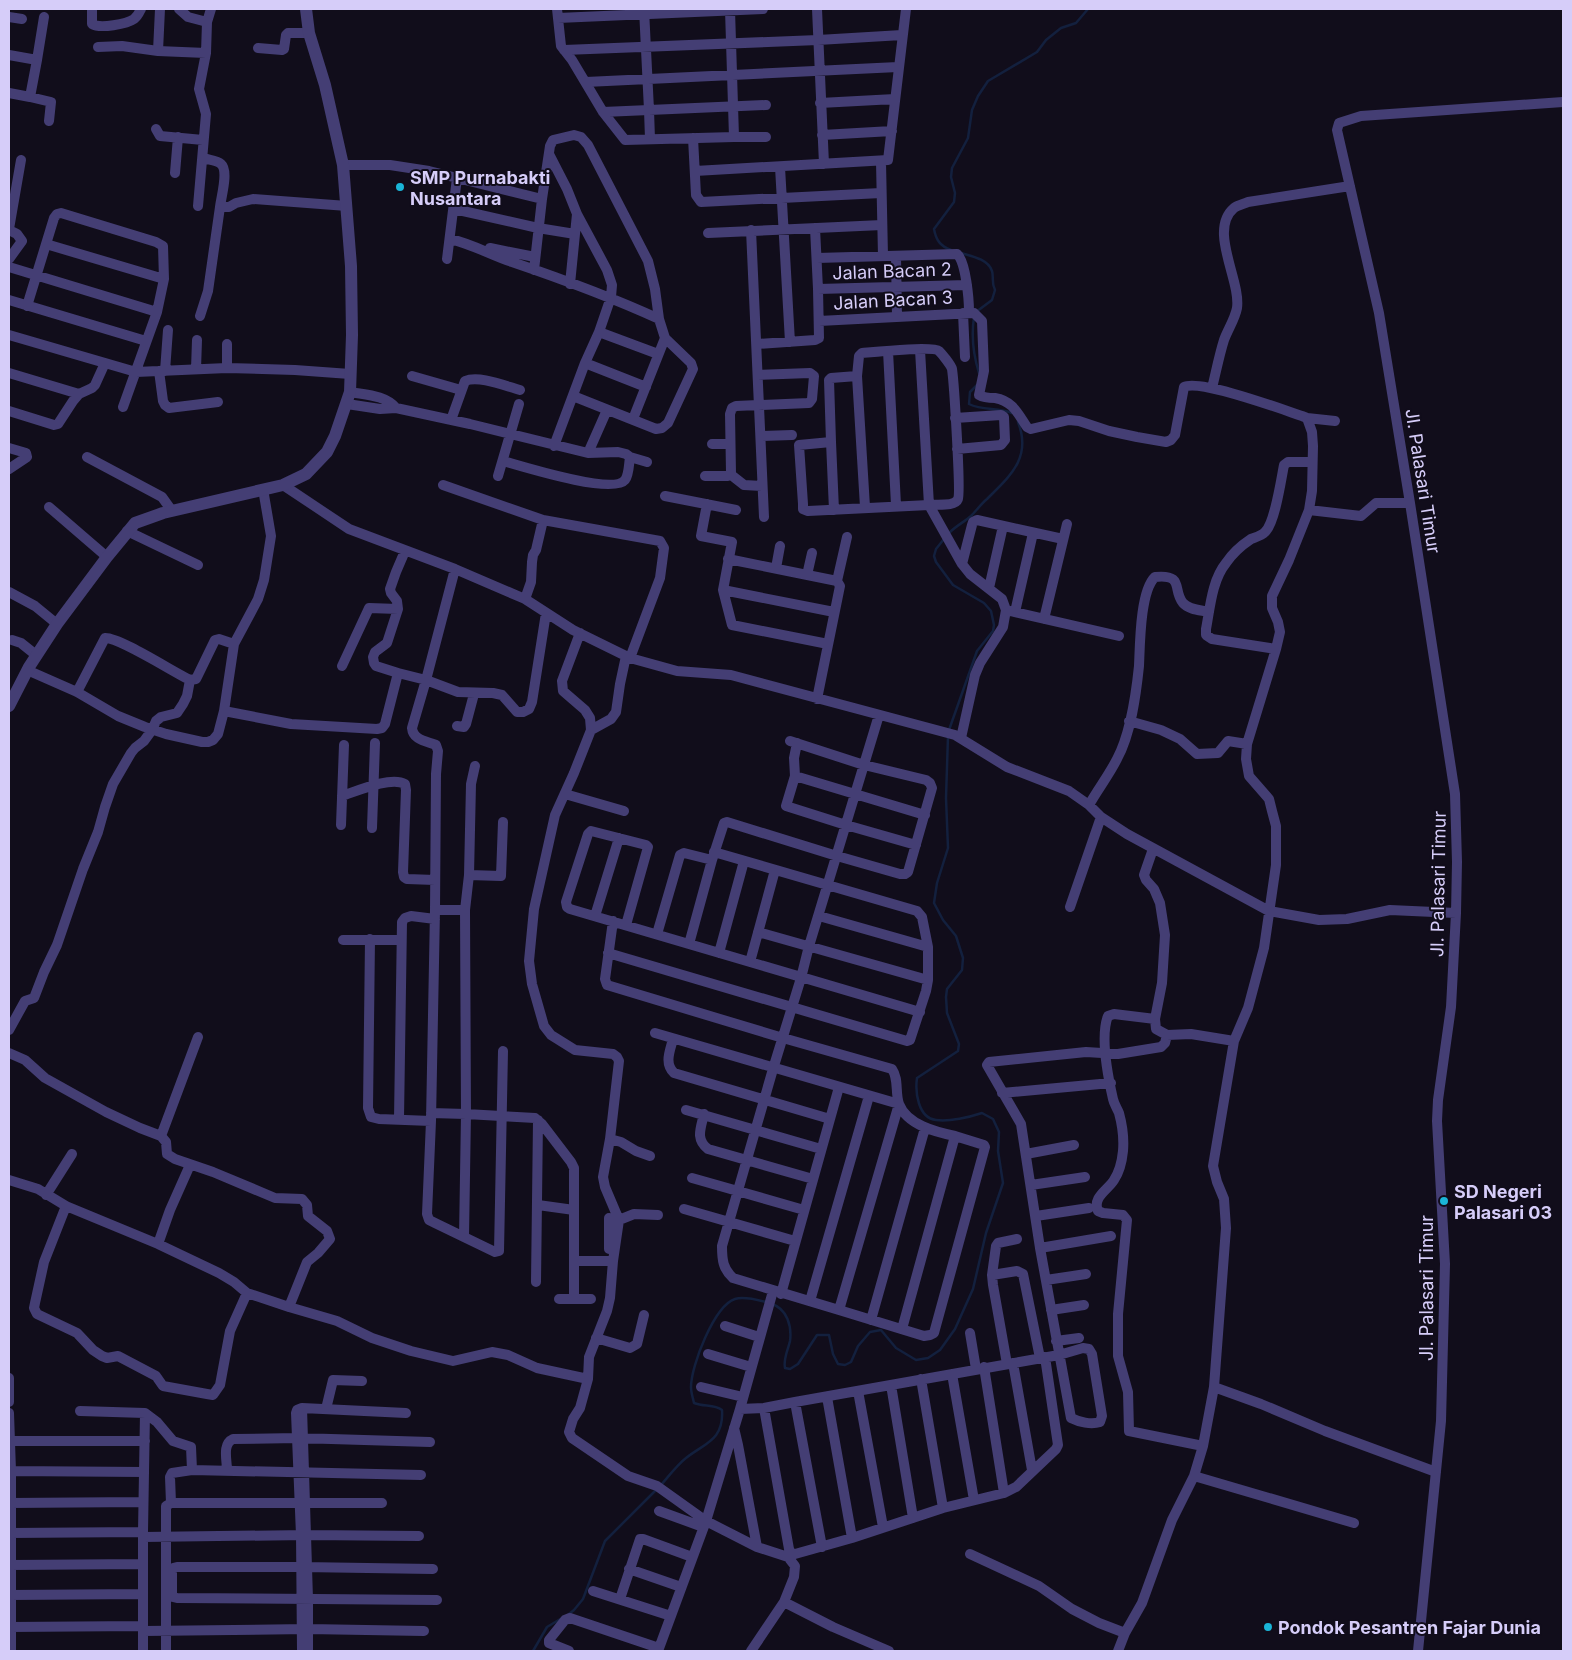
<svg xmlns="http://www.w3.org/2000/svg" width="1572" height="1660" viewBox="0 0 1572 1660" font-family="Inter,sans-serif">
<rect width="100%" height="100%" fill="#110d1b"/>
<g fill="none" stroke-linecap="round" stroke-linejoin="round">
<path stroke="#13203e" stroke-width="2.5" d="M951 250C940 246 936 240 934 229L954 202 955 193 951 177 952 168 968 138 972 110 978 96 988 81 1037 52 1046 40 1061 28 1076 23 1088 9
M961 253C971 256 988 259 992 271 994 277 991 282 995 290L992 300 976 312
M974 317C971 337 973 354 979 373
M977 385 970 392 969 404C983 411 998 407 1012 413
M949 533C956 526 964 522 971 516 976 511 981 504 987 499 1010 476 1032 458 1018 422
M944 539 936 549 934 556 936 562 953 585 984 603 991 611 994 625 993 631 977 651 949 730
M772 1304C787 1309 792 1326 790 1341 788 1350 783 1359 785 1368L790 1369 798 1364 817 1335H829L833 1354 838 1364 845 1365 851 1362 858 1346 870 1332 881 1330 896 1348 916 1360 928 1358 940 1350 955 1329 973 1289 986 1233 1003 1183 998 1151 999 1132 993 1119 982 1113C970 1117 949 1122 936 1120 918 1118 915 1092 917 1078L958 1051 959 1044 947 1013 946 997 947 989 962 970 963 958 956 936 943 920 934 903 937 883 948 848 946 798 948 736
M661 1485C669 1476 677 1465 686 1458 705 1443 724 1440 722 1410 714 1404 704 1407 694 1403 693 1398 691 1393 691 1387 691 1366 714 1306 735 1299 744 1296 758 1300 766 1302
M569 1614 574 1610 583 1599 605 1541 657 1489
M533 1651 547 1627 562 1618"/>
<path stroke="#443e74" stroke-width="10" d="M92 9V24C100 29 127 24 134 19 138 16 139 13 141 9
M179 9 188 17 207 22 206 53 199 89 206 114 198 206
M557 9 561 46 572 60 603 112 625 140 734 137
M817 9 824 164
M730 10 734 137H766
M9 17 22 19
M558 18 763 9
M207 22 211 9
M98 47 122 46 158 51 206 53
M258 48 282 50 284 49 286 35 288 33H309
M564 50 818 40 902 35
M158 51 160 9
M9 55 37 60 30 97 9 93
M37 60 44 17
M586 82 898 67
M30 97 51 102 49 121
M820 103 895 99
M603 112 649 110 644 9
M156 129 160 136 203 140
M822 135 892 131
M693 138 696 195 701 202 881 193
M650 139 649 110 766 105
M549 154 567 189 577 214 607 270 612 285 611 297 599 332 585 363 554 446
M203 158C208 160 217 160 221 164 229 171 221 197 220 207H229L236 203 253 199 347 206
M881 162 883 256
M343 165H390L429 171 542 199
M780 167 790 342
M695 171 888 160 906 9
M175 173 178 137
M454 209 538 228 575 234
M9 229 21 160
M9 230 17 234 22 241 9 259
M751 230 764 517
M708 233 882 225
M450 239C472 244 491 255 512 262 562 279 611 297 659 319
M46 244 164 279
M490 248 535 257
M896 257 897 317
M817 258 957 254C966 262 969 300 969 312
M447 259 457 178
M9 267 157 312
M534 270 542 199 550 146 553 140 574 135 581 137 588 145 648 261 655 289 659 319 665 338 691 363 693 369 668 423 662 428 656 429 573 396
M570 284 577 214
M818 289 967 285
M9 300 146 341
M27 306 54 218 57 214 61 213 156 242 163 246 164 279 157 312 123 407
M963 313 965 357
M200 316 208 291 220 207
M819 321 974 313 982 321 984 371 979 395C984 398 989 398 995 398 1013 401 1018 414 1027 427L1031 429 1069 420 1079 421 1109 431 1137 437 1166 442 1171 440 1175 435 1184 387C1200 379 1281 409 1302 416L1307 418 1312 432 1313 446 1312 491 1309 510 1289 560 1272 596V608L1278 622 1280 632 1276 649 1247 744 1246 759 1249 776 1269 799 1272 811 1276 826V865L1264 948 1248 1008 1234 1041 1213 1166 1217 1182 1224 1199 1226 1228 1214 1387 1203 1446 1194 1476 1172 1520 1142 1603 1125 1633 1118 1651
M599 332 658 354
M9 335 136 372 227 368 295 370 350 374
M227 344V368
M757 344 815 340 819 338 818 289 815 228
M920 350 929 505C937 504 955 507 958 499 961 493 954 382 952 369 951 365 942 354 939 351 933 346 874 352 862 353L859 356 857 376 831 378 829 380 831 442 799 445 803 504V509L808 511 929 505 962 564 970 574 1002 599 1006 610 1003 627 980 663 975 675 961 738
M888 351 896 505
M585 363 646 387
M196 369 197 340
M159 371 163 401 165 405 169 408 218 402
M165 371 168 330
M9 373 79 394
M412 376 461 390
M857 376 865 507
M1212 388C1216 372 1219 356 1224 340 1228 329 1235 319 1237 308 1241 280 1208 230 1234 208 1238 205 1244 204 1248 202L1350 186
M350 392C366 395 385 395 396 408
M347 404 380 409 396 408 470 424 588 453 618 452 626 454 630 457 647 462
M9 411 54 425 58 424 73 401 79 394 92 388 95 385 105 363
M955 418 1001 415 1004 417 1005 440 1001 445 957 449
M1307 418 1335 421
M633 419 665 338
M451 420 465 381C479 375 505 386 520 390
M761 436 792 435
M831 442 834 510
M712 444H730
M9 448 26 453 27 457 9 469
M588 453 607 410
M87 457 162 497 172 511
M503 461C521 466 613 495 625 480 629 475 629 463 630 457
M730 474 744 485 762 486
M498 476 519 404
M705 476H728L731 473 730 414 732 408 736 406 809 403 812 399 814 376 810 373 758 375
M283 485 349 529 455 569 525 599 573 630 630 658 677 671 731 675 955 735 1007 767 1069 791 1089 805 1101 817 1127 834 1269 911 1319 920 1347 919 1390 910 1456 913
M443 485 543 520 660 541 664 548 660 578 630 658
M665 496 736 510
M707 504 701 536 732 542 723 590 732 625 828 644
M49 507 107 557
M1309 510 1361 516 1376 503H1410
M127 531 198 565
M728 559 837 581 840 586 817 699
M962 564 972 525 973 522 977 520 1063 539
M776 568 780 546
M455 569 426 680 412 728C413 740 426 741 436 745L438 751 436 774 435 910 431 1121 427 1214 429 1220 435 1223 495 1252 499 1251 503 1051
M807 575 812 553
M837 581 847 537
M989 588 1003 526
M723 590 834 612
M9 592 35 606 57 624
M525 599 531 582 532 562 533 555 536 550 543 520
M1006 610 1119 636
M1015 612 1033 533
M1044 619 1067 524
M12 640 21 643 36 655
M1276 649 1212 639 1206 635V629C1210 608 1212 580 1226 563 1232 554 1242 545 1251 539 1256 537 1261 536 1265 532 1275 523 1281 480 1284 465L1288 462H1312
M342 666 369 608 398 609
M27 670 77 692 118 716 145 727 166 734 202 742H208L213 740 218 734 224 711 234 644 258 599 264 580 271 536 263 489
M398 673 376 666 374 663 373 657 375 652 387 643 398 609 397 601 391 593 390 589 396 572 405 551
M77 692 105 638C119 637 173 672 190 680L196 679 198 675 215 640 219 639 234 644
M224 711 291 724 377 729 382 728 385 724 398 673 426 680 458 692 493 693 502 695 517 712H523L529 709 532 702 546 613
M1129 721 1161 730 1180 739 1197 754 1218 753 1228 741 1247 744
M457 726 464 727 466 724 474 694
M591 730 611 719 616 712 620 684 626 656
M797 743 794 758 795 776 786 806 846 825 916 845
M795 776 925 815
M565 794 624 811
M342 796C357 791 391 776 405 784L406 790 403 872 404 877 407 879 435 880
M1089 805C1098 789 1109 775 1117 759 1131 733 1136 695 1139 666 1140 645 1140 591 1155 577 1185 574 1172 590 1183 603 1189 610 1201 610 1209 612
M341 825 344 745
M372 828 375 743
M1153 849 1144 875 1146 880 1154 889 1160 903 1165 935 1162 983 1155 1019 1156 1029 1167 1035 1191 1034 1234 1041
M714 852 917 911 922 917 928 947
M469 875 501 876 503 822
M1070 907 1101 817
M435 910H465
M595 916 619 838
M613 921 605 979 607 985 783 1038 892 1069C899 1079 895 1093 899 1104 907 1125 936 1132 955 1136L902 1329
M626 925 648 847 646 845 591 831 588 834 566 902 567 907 570 909 920 1012
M758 932 928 980
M657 934 680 855 684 853 712 860 724 823 727 822 837 856 900 874H905L908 872 932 788 930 783 926 780 864 765 790 741
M370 939 368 1108 371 1117 379 1119 431 1121
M343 940H401
M689 944 712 860
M608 953 907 1041 910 1040 926 991 928 980V947L819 916
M719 953 744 861
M750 962 775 870
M1155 1019 1114 1014 1108 1016C1100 1036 1108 1077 1113 1099 1114 1104 1117 1108 1119 1113 1122 1124 1124 1139 1123 1151 1122 1161 1120 1171 1114 1180 1108 1190 1092 1197 1098 1211L1103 1213 1123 1215 1127 1220 1118 1314V1356L1128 1392 1129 1431 1203 1446
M9 1030 25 1001 34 998 44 972 57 945 83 869 98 832 105 807 113 784 131 753 135 748 144 741 152 730 156 721 161 717 177 713 183 704 187 696 190 680
M655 1033 899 1104 839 1310 733 1278C723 1269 722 1260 722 1246L773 1069 801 978 809 946 879 715
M673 1039C670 1051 664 1063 674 1073L830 1119
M9 1053 25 1060 45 1078 106 1112 140 1128 161 1136 166 1142 167 1154 175 1159 213 1172 275 1198 302 1199 307 1205 308 1216 327 1231 330 1239 318 1253 307 1262 289 1307
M1002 1093 1111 1083
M686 1110 821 1149
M431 1113 466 1114 535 1118 542 1124 571 1162 574 1168V1299
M704 1114C701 1128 695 1139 708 1149L813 1179
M399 1119 402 922 405 918 411 916 435 919
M161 1136 198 1037
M610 1139 621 1142 636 1151 650 1156
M1026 1154 1074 1145
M692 1178 804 1210
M9 1180 38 1189 66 1206 158 1244 219 1273 234 1282 247 1293 289 1307 337 1321 372 1338 411 1351 453 1361 492 1352 508 1355 537 1368 588 1379 589 1357 607 1311 610 1298 613 1261 619 1220 605 1187 603 1177 610 1139 619 1061 617 1057 613 1054 575 1050 551 1035 544 1026 532 984 529 961 534 909 555 815 574 773 591 730 590 718 585 710 563 691 562 681 580 633
M1031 1185 1085 1177
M46 1195 72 1154
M538 1205 574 1210
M66 1206 44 1262 35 1303 34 1308 37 1314 77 1333 93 1350 102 1356 107 1358 118 1356 156 1376 163 1386 207 1394 213 1395 220 1385 230 1331 247 1293
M684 1209 795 1241
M1036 1216 1089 1208
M619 1220 634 1214 658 1215
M464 1237 466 1114 465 910 469 875 471 784 475 766
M158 1244 170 1210 190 1165
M1040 1248 1111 1236
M609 1249V1218
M574 1261H613
M992 1275 1017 1271 1023 1274 1040 1358
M1046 1280 1086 1274
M536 1282 538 1120
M781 1294 839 1087
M559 1299H591
M810 1301 869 1096
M839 1310 924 1336 930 1335 934 1333 985 1147 984 1145 955 1136
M1051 1310 1084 1305
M871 1320 925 1128
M725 1326 759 1337
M970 1333 976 1369
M596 1338 630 1348 637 1344 644 1315
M1056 1341 1079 1338
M708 1354 751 1367
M1013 1363 1032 1470
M1007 1364 993 1285 992 1275 996 1246 998 1243 1017 1239
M984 1367 1004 1493
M952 1374 974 1500
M588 1379 580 1408 573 1419 569 1432 572 1438 628 1476 657 1486 706 1521 757 1547 788 1557 795 1566 794 1577 784 1602 833 1627 889 1651
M921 1379 943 1508
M891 1385 913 1518
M701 1387 743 1397
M1214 1387 1261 1404 1325 1431 1436 1472
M858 1391 883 1527
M827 1397 852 1538
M9 1402V1378
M795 1402 822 1547
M302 1408 406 1413
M764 1408 789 1549 791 1553 795 1554 852 1538 943 1508 1004 1493 1016 1487 1056 1449 1058 1445 1045 1357
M326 1409 333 1380 362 1381
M740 1409 764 1408 795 1402 1059 1355 1083 1348 1089 1349 1092 1354 1102 1416 1100 1422C1091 1425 1079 1422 1071 1418L1040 1248 1021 1124 987 1065 989 1062 1086 1052 1118 1054 1161 1047 1165 1043 1167 1035
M80 1411 145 1413 143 1532V1651
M9 1413 11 1471V1651
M145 1413 157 1422 173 1441 191 1447 192 1470
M734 1428 738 1445 757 1547
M9 1441H145
M227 1470C227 1460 222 1444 233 1439L298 1438 430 1442
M9 1471 144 1472
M1194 1476 1354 1523
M9 1503 143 1502
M382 1503H171L170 1477 172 1473 192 1470 421 1475
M659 1511 703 1527
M9 1533 143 1532
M143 1537 307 1535 419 1536
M970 1554 1039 1586 1072 1609 1099 1623 1125 1633
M9 1565 143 1564
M433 1569 302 1567H177L173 1568 172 1571V1594L173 1597 177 1598 437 1600
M629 1569 681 1587
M593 1591 671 1616
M9 1595 143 1594
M620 1599 640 1539H643L692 1557
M9 1627 143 1626
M143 1631 308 1629 424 1631
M166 1651V1506L171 1503
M302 1651 301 1535 296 1413 297 1410 302 1408 308 1599V1651
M569 1651 549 1643V1640L565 1620 570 1618 659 1648
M658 1651 706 1521 740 1409 773 1291
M751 1651 784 1602
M1418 1651 1441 1421 1445 1264 1437 1121 1438 1100 1451 1007 1456 913 1457 862 1455 794 1410 503 1379 313 1337 130 1339 123 1361 116 1563 102"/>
<path stroke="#443e74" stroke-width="12" d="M9 706 29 667 57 624 107 557 135 523 163 513 283 485 306 474 327 452 335 436 350 392 352 335 351 266 343 165 325 85 309 33 306 9"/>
</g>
<g fill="#1ab5d8" stroke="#110d1b" stroke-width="2">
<circle cx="400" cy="187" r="5"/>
<circle cx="1444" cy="1201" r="5"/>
<circle cx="1268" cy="1627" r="5"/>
</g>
<g text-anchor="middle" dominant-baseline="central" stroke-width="4" stroke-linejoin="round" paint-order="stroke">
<g font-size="18" font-weight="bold" fill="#d6cdf9" stroke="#110d1b" text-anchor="start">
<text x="410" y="177">SMP Purnabakti<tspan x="410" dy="21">Nusantara</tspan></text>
<text x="1454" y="1191">SD Negeri<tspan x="1454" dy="21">Palasari 03</tspan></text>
<text x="1278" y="1627">Pondok Pesantren Fajar Dunia</text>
</g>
<g font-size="18" fill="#d6cdf9" stroke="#110d1b">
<text transform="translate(892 271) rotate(-2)">Jalan Bacan 2</text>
<text transform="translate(893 300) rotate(-3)">Jalan Bacan 3</text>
<text transform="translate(1423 481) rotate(81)">Jl. Palasari Timur</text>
<text transform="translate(1438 884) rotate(-89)">Jl. Palasari Timur</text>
<text transform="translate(1426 1288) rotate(-90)">Jl. Palasari Timur</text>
</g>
</g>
<rect width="1572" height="1660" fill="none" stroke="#d6cdf9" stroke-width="20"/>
</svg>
